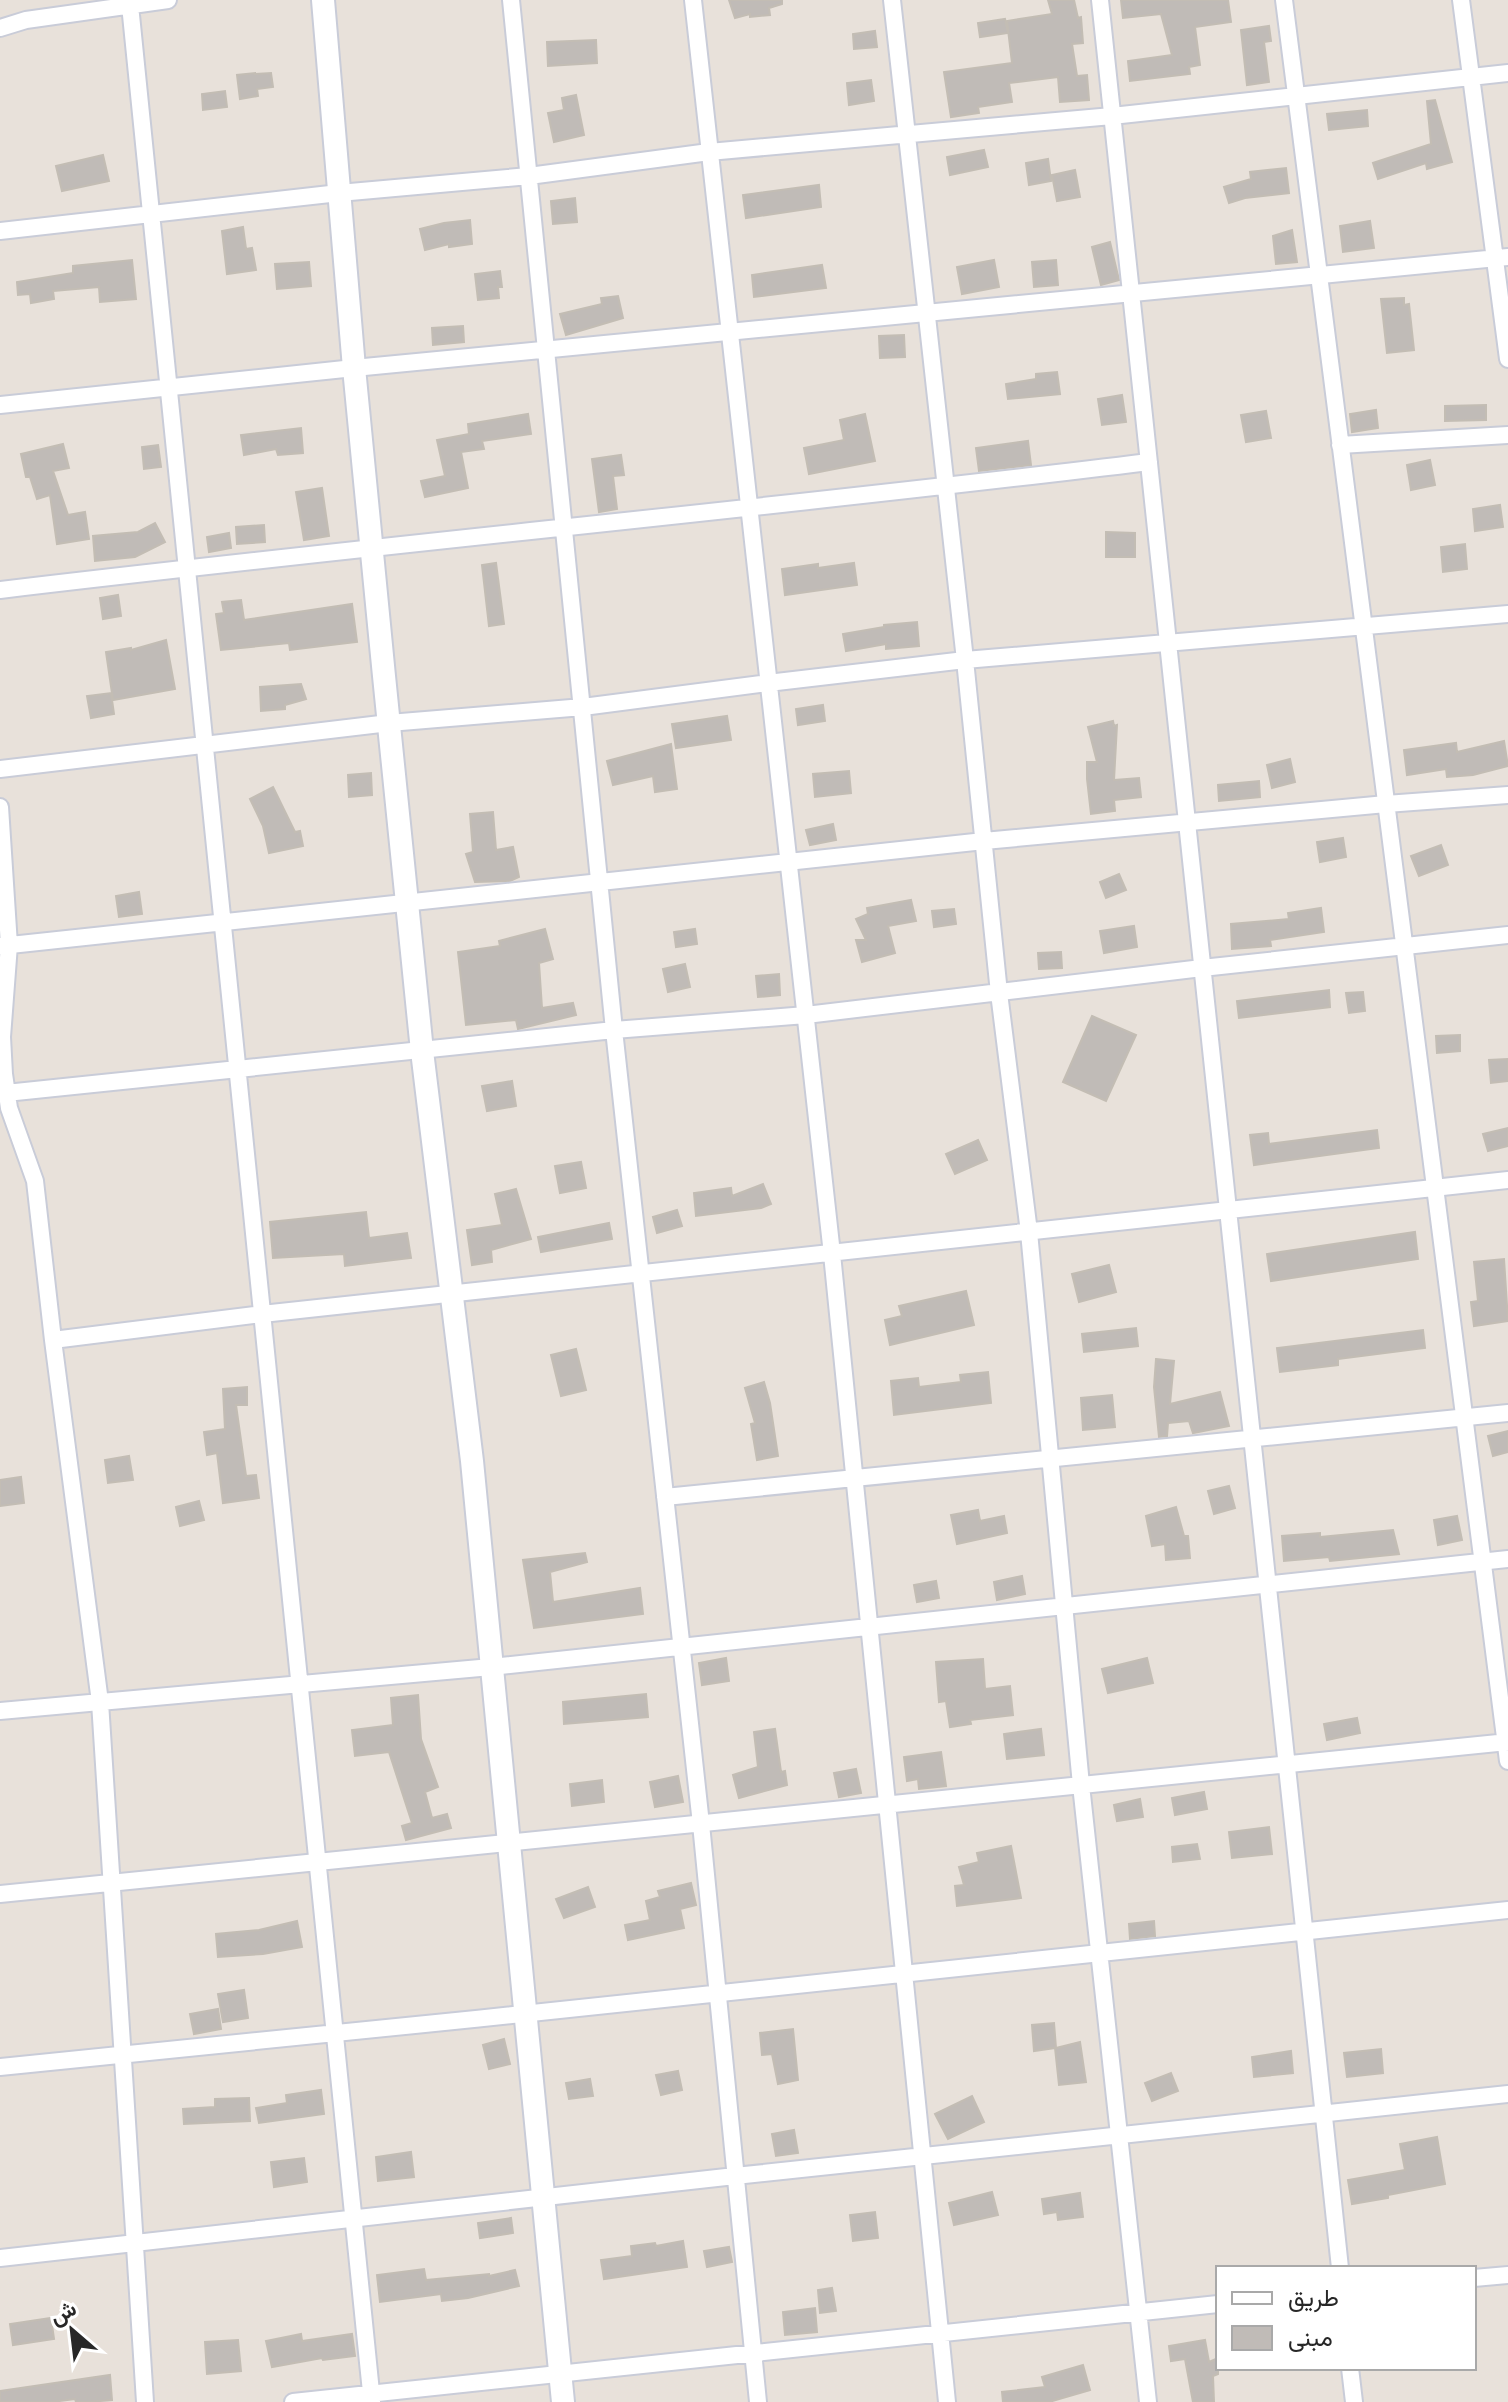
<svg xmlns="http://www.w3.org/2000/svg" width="1508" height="2402" viewBox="0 0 1508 2402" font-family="'Noto Sans',Vazirmatn,sans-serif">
<rect width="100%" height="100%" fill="#e8e1da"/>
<path fill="#c0bbb7" stroke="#c3bdb4" stroke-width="2" d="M729 0H782V4L769 8 770 15 750 17V14L735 18Z
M1048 0H1074L1078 18 1081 17 1083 43 1072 44 1077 76 1087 75 1089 100 1060 102 1058 77 1009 83 1012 102 978 107 979 113 951 117 944 72 1012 63 1007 21 1052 14Z
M1121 0H1228L1231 22 1195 27 1200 65 1189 67 1190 74 1130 81 1128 61 1172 55 1161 14 1123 18Z
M1005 19 1008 33 980 37 978 23Z
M1269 26 1271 41 1264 42 1269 82 1247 85 1241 30Z
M875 31 877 47 854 49 853 34Z
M596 40 597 63 548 66 547 42Z
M255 73V74L271 73 273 87 257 89 258 96 240 99 237 75Z
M871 80 874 101 849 105 847 83Z
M225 91 227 107 203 110 202 94Z
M576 95 584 135 554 142 548 113 564 110 562 98Z
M1435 100 1452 162 1427 169 1426 163 1378 179 1373 163 1431 144 1427 101Z
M1367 110 1368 126 1329 130 1327 114Z
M984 150 988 167 950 175 947 157Z
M103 155 109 181 62 191 56 166Z
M1048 159 1051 181 1029 185 1026 163Z
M1286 168 1289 193 1245 198 1229 203 1224 187 1251 179 1250 172Z
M1075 170 1080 197 1057 201 1052 175Z
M819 185 821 207 746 218 743 195Z
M575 198 577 222 553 224 551 201Z
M470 220 472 244 449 247V244L425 250 420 229 444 223Z
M1370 221 1374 248 1343 252 1340 226Z
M243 227 246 249 252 248 256 270 227 274 222 231Z
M1292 230 1297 262 1276 264 1273 236Z
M1110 242 1119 280 1101 285 1092 247Z
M132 260 136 299 100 302 99 287 53 291 54 299 31 303 30 294 18 295 17 282 73 273V266Z
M994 260 999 287 962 294 957 267Z
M1056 260 1058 285 1034 287 1032 262Z
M309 262 311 286 277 289 275 264Z
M822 265 826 288 754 297 752 275Z
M500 271 502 287H498L499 298 478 300 475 274Z
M618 296 623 318 566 335 560 314 602 304 601 298Z
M1404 298V305L1409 304 1414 350 1387 353 1381 299Z
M463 326 464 342 433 345 432 328Z
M904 335 905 357 880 358 879 336Z
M1057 372 1060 394 1008 399 1006 384 1036 379V374Z
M1122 395 1126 422 1102 425 1098 399Z
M1486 405V420L1445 421V406Z
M1376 410 1378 428 1352 432 1350 414Z
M1266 411 1271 438 1246 442 1241 415Z
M528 414 531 434 482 441 484 449 461 452 468 488 425 497 421 481 445 476 437 440 469 434 468 424Z
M865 414 875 461 809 474 804 448 844 440 840 420Z
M301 428 303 453 278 455 276 449 244 455 241 435Z
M1028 441 1031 465 979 471 976 448Z
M63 444 69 468 53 471 68 515 85 512 89 539 57 544 50 495 37 499 30 477H26L21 454Z
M158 445 161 467 144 469 142 447Z
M621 455 624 475 613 476 617 509 599 512 592 459Z
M1430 460 1435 485 1411 490 1407 465Z
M322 488 329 536 304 540 296 492Z
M1500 505 1503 527 1475 531 1473 509Z
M155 523 165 542 135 557 95 561 93 536 138 532Z
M264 525 265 542 237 544 236 527Z
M1106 532 1135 533V557H1106Z
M229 533 231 548 209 552 207 537Z
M1465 544 1467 569 1443 572 1441 547Z
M496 563 504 624 489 626 482 565Z
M854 563 857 585 785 595 782 569 818 564V568Z
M118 595 121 616 103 619 100 598Z
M241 600 244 620 352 604 357 642 290 650 289 643 221 650 216 614 224 613 222 602Z
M917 622 919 646 886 649V644L846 651 843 634 884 627V625Z
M166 640 175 689 113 700 106 652 131 648V650Z
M301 684 306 699 285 705V709L261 711 260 687Z
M111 693 114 714 91 718 87 696Z
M823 705 825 721 798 725 796 709Z
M727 716 731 740 676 748 672 724Z
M1113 721 1114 726 1117 725 1114 780 1139 778 1141 797 1114 800 1115 811 1091 814 1087 779V762H1097L1088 727Z
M1504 741 1508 766 1473 775 1447 777 1446 769 1407 775 1404 750 1456 743 1457 752Z
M671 744 677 789 655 792 653 776 613 785 607 761Z
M1290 759 1295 782 1272 788 1267 765Z
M849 771 851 793 815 797 813 774Z
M371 773 372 795 349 797 348 775Z
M1259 781 1260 797 1219 801 1218 785Z
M273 787 295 832 300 831 303 846 269 853 263 826 250 799Z
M493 812 496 850 513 847 519 877 510 881 475 882 466 854 473 852 470 814Z
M833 824 836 840 810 845 806 830Z
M1343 838 1346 857 1320 862 1317 842Z
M1441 845 1448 865 1419 876 1411 856Z
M1119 874 1126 890 1106 898 1100 882Z
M139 892 142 914 119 917 116 896Z
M911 900 916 921 888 926 895 953 862 962 856 940H866L856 919 868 914 867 908Z
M1321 908 1324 932 1270 940 1271 946 1232 949 1231 924 1289 919 1288 913Z
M954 909 956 924 934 927 932 911Z
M1134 926 1137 947 1104 953 1100 931Z
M545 929 553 959 539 963 542 1008 573 1003 576 1015 518 1029 516 1020 466 1025 458 952 500 946 499 941Z
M695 929 697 944 676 947 674 932Z
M1061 952 1062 968 1039 969 1038 953Z
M685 964 690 987 668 992 663 969Z
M779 974 780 995 758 997 756 976Z
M1329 990 1330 1007 1239 1018 1237 1001Z
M1363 992 1365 1011 1349 1013 1346 993Z
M1092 1016 1136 1035 1106 1101 1063 1082Z
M1460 1035V1051L1437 1053 1436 1036Z
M1508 1059V1081L1491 1083 1489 1060Z
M512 1081 516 1106 487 1111 482 1086Z
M1508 1128V1146L1488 1151 1483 1134Z
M1377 1130 1379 1148 1254 1165 1250 1135 1268 1133 1269 1144Z
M978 1140 987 1160 955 1174 946 1154Z
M581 1162 586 1188 560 1193 555 1166Z
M763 1184 771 1204 761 1208 696 1216 694 1193 731 1188 732 1196Z
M516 1189 531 1239 491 1250 492 1262 472 1265 467 1230 502 1225 495 1194Z
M677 1210 682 1226 657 1233 653 1217Z
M366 1212 369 1238 407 1233 411 1258 345 1266 344 1254 273 1258 270 1222Z
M609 1223 612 1239 541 1252 538 1237Z
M1415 1232 1418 1259 1271 1281 1267 1254Z
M1504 1259 1508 1321 1474 1326 1471 1302 1478 1301 1474 1262Z
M1109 1265 1116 1292 1079 1302 1072 1274Z
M966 1291 974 1325 890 1345 885 1320 902 1316 899 1306Z
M1136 1328 1138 1346 1084 1352 1082 1334Z
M1423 1330 1425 1348 1338 1359V1365L1280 1372 1277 1348Z
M576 1349 586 1390 561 1396 551 1355Z
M1156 1359 1174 1361 1170 1404 1220 1392 1229 1426 1193 1433 1189 1421 1168 1423 1167 1436 1159 1437 1154 1387Z
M988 1372 991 1403 894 1415 891 1381 918 1378 919 1387 961 1382 960 1375Z
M764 1382 770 1403 778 1456 757 1460 751 1424 755 1423 745 1388Z
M247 1387V1405H236L246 1476 256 1475 259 1498 223 1503 217 1453 207 1455 204 1432 225 1429 223 1389Z
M1112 1395 1115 1427 1083 1430 1081 1398Z
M1508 1431V1452L1493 1456 1488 1436Z
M129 1456 133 1480 108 1483 105 1460Z
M21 1477 24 1503 0 1506V1480Z
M1229 1486 1235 1508 1214 1514 1208 1491Z
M199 1501 204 1520 180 1526 176 1507Z
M1176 1507 1184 1536H1188L1190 1558 1166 1560 1165 1544 1152 1546 1146 1516Z
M978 1510 980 1521 1004 1516 1007 1533 957 1544 951 1515Z
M1457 1516 1462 1540 1438 1545 1434 1520Z
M1393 1530 1399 1554 1330 1561 1329 1557 1284 1561 1282 1536 1320 1533V1537Z
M585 1553 587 1562 550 1572 553 1602 640 1588 643 1614 534 1628 523 1560Z
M1022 1576 1025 1594 997 1600 994 1582Z
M936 1581 939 1598 917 1602 914 1585Z
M726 1658 729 1681 702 1685 699 1663Z
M1147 1658 1153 1683 1108 1693 1102 1669Z
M983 1659 985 1689 1010 1686 1013 1715 970 1720 971 1724 950 1727 946 1701 939 1702 936 1662Z
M646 1694 648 1717 564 1724 563 1702Z
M418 1695 421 1739 438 1787 425 1792 432 1818 447 1814 451 1828 406 1840 402 1826 412 1823 389 1752 355 1756 352 1730 393 1725 391 1698Z
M1357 1718 1360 1733 1327 1740 1324 1724Z
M775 1729 781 1772 785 1771 787 1785 739 1798 733 1775 758 1767 754 1732Z
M1041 1729 1044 1755 1007 1759 1004 1734Z
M941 1752 946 1786 919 1789 918 1779 907 1781 904 1757Z
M856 1769 861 1793 839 1797 834 1773Z
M678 1776 683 1802 655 1807 650 1782Z
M602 1780 604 1802 572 1806 570 1784Z
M1204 1792 1207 1809 1175 1815 1172 1798Z
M1140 1799 1143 1817 1117 1821 1114 1805Z
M1269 1827 1272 1854 1232 1858 1229 1832Z
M1197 1844 1200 1859 1173 1862 1172 1847Z
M1011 1846 1021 1898 957 1906 955 1886 964 1885 959 1867 979 1862 977 1853Z
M691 1883 696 1905 680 1909 684 1928 628 1940 625 1925 650 1920 646 1901 660 1897 658 1891Z
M588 1887 595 1907 564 1918 556 1899Z
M297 1921 302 1947 263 1954 218 1957 216 1934 259 1930Z
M1154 1921 1155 1936 1130 1939 1129 1924Z
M244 1990 248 2018 223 2022 218 1994Z
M218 2009 221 2029 194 2034 190 2014Z
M1054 2023 1056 2048 1080 2042 1086 2082 1059 2085 1055 2048 1034 2051 1032 2025Z
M793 2029 798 2080 778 2084 772 2054 762 2055 760 2033Z
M504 2039 510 2064 489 2069 483 2045Z
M1381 2049 1383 2073 1347 2077 1344 2053Z
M1291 2051 1293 2073 1254 2077 1252 2057Z
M678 2071 682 2090 661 2095 656 2075Z
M1171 2073 1178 2091 1152 2101 1145 2083Z
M590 2079 593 2096 569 2099 566 2083Z
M321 2090 324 2114 259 2123 256 2108 287 2103 286 2095Z
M972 2096 984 2122 948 2139 935 2114Z
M249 2098 250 2121 184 2124 183 2109 215 2107V2099Z
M794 2130 798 2153 776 2156 772 2134Z
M1437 2137 1445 2184 1388 2195V2198L1352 2204 1348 2180 1405 2170 1400 2144Z
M411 2152 414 2177 378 2181 376 2157Z
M304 2158 307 2182 274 2187 271 2162Z
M992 2192 998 2215 954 2225 949 2203Z
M1080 2193 1083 2217 1058 2220 1057 2212 1044 2214 1042 2199Z
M875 2212 878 2238 853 2241 850 2215Z
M511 2218 513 2233 480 2238 478 2223Z
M683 2241 687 2267 604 2279 601 2260 632 2256 631 2246 655 2243 656 2246Z
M729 2247 732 2262 707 2267 704 2251Z
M424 2269 426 2280 489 2274V2276L515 2270 519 2286 468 2298 442 2301 441 2294 380 2302 377 2275Z
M832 2288 836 2311 820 2313 818 2290Z
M815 2308 817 2332 785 2335 783 2312Z
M51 2318 54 2339 13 2345 10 2324Z
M301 2334 302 2341 352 2334 355 2356 323 2360 322 2358 272 2367 266 2341Z
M238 2340 241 2371 207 2374 205 2342Z
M1205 2340 1209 2362 1218 2358V2374L1213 2376 1214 2402H1193L1185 2359 1171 2361 1169 2346Z
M1083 2365 1090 2390 1049 2402H1003L1002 2392 1045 2387 1042 2377Z
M110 2375 112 2400 89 2402H76L75 2399 52 2402H0V2391Z"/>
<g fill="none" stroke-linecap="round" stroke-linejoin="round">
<defs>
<path id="minor" d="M511 0 614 1030 701 1824 758 2402
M693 0 832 1254 947 2402
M892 0 965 660 999 993 1029 1232 1081 1785 1148 2402
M1100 0 1340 2268
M1284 0 1508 1761
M1461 0 1508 359
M130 5 372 2402
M0 28 26 20 168 0
M0 231 339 193 529 176 709 152 1112 116 1508 73
M0 405 354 368 1508 257
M1340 445 1508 435
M0 590C383 544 766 509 1149 462
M0 769 389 723 583 707 768 683 965 660 1508 614
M0 807 9 945 2 1037 4 1074 9 1108 35 1181 53 1340 100 1702 145 2402
M1 946 984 841 1386 804 1508 795
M6 1093 614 1030 806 1015 1202 968 1508 935
M53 1340 262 1314 1508 1180
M665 1497 1508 1413
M0 1711 491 1667 1508 1559
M0 1894 1508 1742
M0 2067C503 2018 1005 1962 1508 1910
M0 2258 735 2176 1508 2094
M1474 2278 1508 2275
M1350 2368 1354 2402
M293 2402 1218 2304"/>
<path id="secondary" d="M323 0 354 368 384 676 422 1051 472 1461 563 2402"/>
</defs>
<use href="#minor" stroke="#c9ccd8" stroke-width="20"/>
<use href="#secondary" stroke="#c9ccd8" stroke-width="26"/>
<use href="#minor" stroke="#fff" stroke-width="16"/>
<use href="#secondary" stroke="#fff" stroke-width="22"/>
</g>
<rect x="1216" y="2266" width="260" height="104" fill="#ffffff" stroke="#a9a9a9" stroke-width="2"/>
<rect x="1232" y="2292" width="40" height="12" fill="#ffffff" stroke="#a9a9a9" stroke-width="2"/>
<text x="1288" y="2306" font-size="24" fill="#272727">طريق</text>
<rect x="1232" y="2326" width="40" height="24" fill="#c0bbb7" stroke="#a9a9a9" stroke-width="2"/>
<text x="1288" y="2346" font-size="24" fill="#272727">مبنى</text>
<g transform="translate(72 2330) rotate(332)" stroke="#ffffff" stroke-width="6" paint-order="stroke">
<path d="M0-6L14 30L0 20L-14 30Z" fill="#272727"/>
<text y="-12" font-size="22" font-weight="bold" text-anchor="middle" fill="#272727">ش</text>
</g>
</svg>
